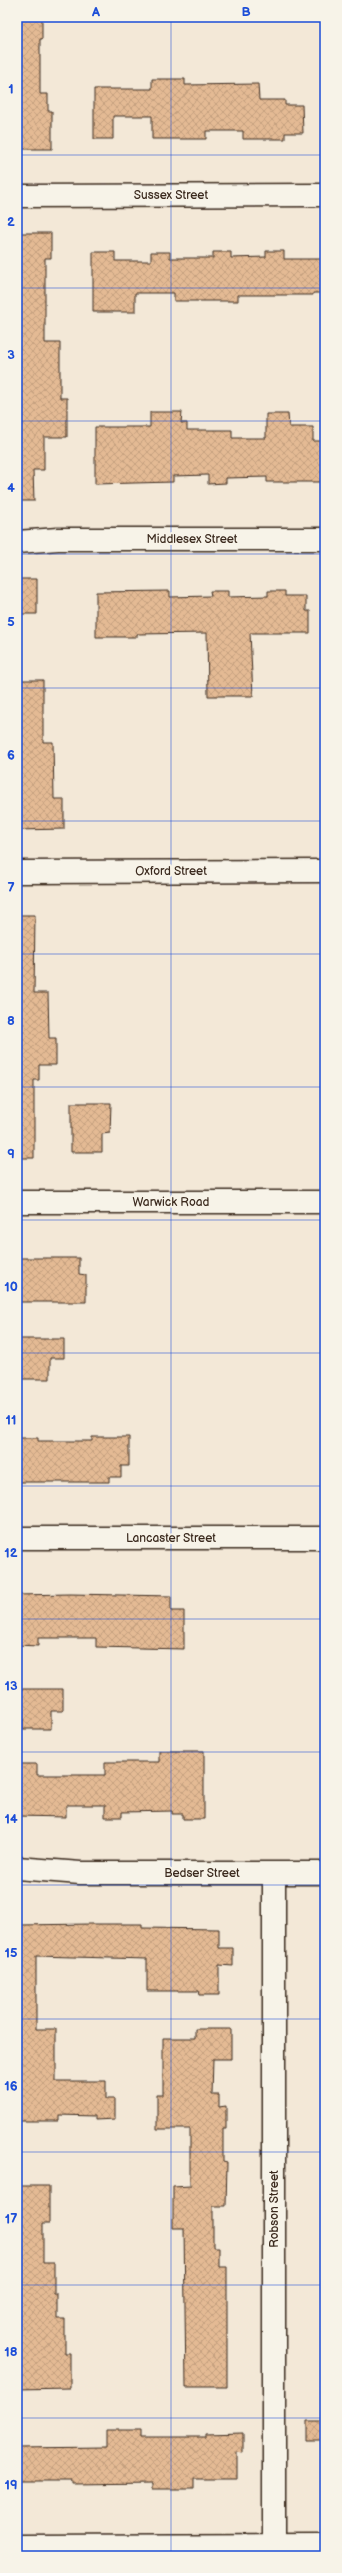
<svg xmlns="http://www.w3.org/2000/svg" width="342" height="2573" viewBox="0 0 342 2573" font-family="'Balsamiq Sans',sans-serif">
<defs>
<pattern id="building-cross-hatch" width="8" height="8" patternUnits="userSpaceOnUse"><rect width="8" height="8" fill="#e4ba94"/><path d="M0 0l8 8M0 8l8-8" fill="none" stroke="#c4a07f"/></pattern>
</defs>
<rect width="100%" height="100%" fill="#f3e8d7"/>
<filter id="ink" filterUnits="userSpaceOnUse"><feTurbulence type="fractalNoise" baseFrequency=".025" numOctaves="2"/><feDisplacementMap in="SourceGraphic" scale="8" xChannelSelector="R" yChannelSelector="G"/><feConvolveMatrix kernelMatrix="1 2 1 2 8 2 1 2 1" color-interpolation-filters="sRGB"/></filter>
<g filter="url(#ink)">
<path fill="url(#building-cross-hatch)" stroke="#3b2a1e" d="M17 17H42V39H40V94H48V111H52V149H21V143H17Z
M152 79H185V85L258 84 259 100H285V105H302L303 133H285V139H243V131H206V139H152V116H113V139H94V89H152Z
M17 233H51V258H45V343H60V398H67V437H44V470H33L34 501H17Z
M266 251H284V259H325V293H313V295H238V301H174V293H135V312H93V252H115V261H151V252H170V258H213V252H231V258L266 257Z
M150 412H182L181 423H187V430H232V438H266V414H288L289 427H313V441H325V482H267V477L226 478V483L208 484V475L173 476V482L95 484V427H150Z
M17 579H37V614H17Z
M170 591V597L211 596 210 591H228V597L268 596V591H285V596H306V611H310V633H250L253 696H208L207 633 137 634V637H96V592Z
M17 680H43V742H53L54 799H64V829L17 830Z
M17 915H35L34 993H48L49 1038H56V1065H39V1080H34V1158H17Z
M71 1103H111L110 1133 102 1134V1152H71Z
M17 1258H79V1274L86 1275V1302H17Z
M17 1339H64V1358H50V1379H17Z
M92 1437H129V1466H121V1477H109V1482H17V1438H38V1441H92Z
M70 1594 171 1596V1611H184V1649L96 1647V1638H38V1646L17 1645V1595Z
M17 1689H63V1711H51V1729H23V1709H17Z
M159 1751H204V1819H183V1814H172V1811L122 1812V1817H105V1805H66V1817L17 1816V1764H37V1775H105V1762H159Z
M90 1924H142V1928L219 1929V1948H233V1966L219 1965V1995H200L199 1991H147V1959L36 1956V2029H56V2081H106V2099H115V2119L95 2120V2116L59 2115V2121H17V1929H21V1925Z
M195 2029H231V2059H213L212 2095H219V2107L226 2106V2129H223V2162L227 2163 226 2206H213V2247H219V2267H227V2387H186L184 2228H173V2187L190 2186V2129H157V2095H163V2038H195Z
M17 2186H49V2223H43V2263H54V2294H57V2319H65V2353H70V2388L17 2389Z
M307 2421H325V2440H307Z
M106 2430H141V2437H206V2434L243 2433V2453L237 2452V2479H194V2489H153V2483L72 2484V2481H17V2448L106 2447Z"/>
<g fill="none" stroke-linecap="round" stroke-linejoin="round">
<defs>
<path id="street" d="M17 196 325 195
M17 872 325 871
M17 1202H325
M17 1538H325
M17 1868 80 1873H325
M274 2545V1874"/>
<path id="secondary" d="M17 542 58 539H325
M17 2546 325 2545"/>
</defs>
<use href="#street" stroke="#3b2a1e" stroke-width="25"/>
<use href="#secondary" stroke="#3b2a1e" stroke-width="25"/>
<use href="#street" stroke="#f7f3e8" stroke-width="22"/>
<use href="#secondary" stroke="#f7f3e8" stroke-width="22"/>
</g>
</g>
<path fill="none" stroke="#1d4ed8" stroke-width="1" stroke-opacity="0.55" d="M171 17V2556M17 155H325M17 288H325M17 421H325M17 554H325M17 688H325M17 821H325M17 954H325M17 1087H325M17 1220H325M17 1353H325M17 1486H325M17 1619H325M17 1752H325M17 1885H325M17 2019H325M17 2152H325M17 2285H325M17 2418H325"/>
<g text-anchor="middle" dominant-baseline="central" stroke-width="4" stroke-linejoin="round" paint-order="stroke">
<g font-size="12" fill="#3b2a1e" stroke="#f7f3e8">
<text x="171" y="195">Sussex Street</text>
<text x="192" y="539">Middlesex Street</text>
<text x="171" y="871">Oxford Street</text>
<text x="171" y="1202">Warwick Road</text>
<text x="171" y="1538">Lancaster Street</text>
<text x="202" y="1873">Bedser Street</text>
<text transform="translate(274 2209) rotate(-90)">Robson Street</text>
</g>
</g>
<rect width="342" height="2573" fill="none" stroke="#f7f3e8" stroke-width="44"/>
<rect x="22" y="22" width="298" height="2529" fill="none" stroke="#1d4ed8" stroke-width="1.5"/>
<g font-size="13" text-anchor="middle" font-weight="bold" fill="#1d4ed8">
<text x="96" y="16">A</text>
<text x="246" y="16">B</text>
<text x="11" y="93">1</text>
<text x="11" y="226">2</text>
<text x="11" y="359">3</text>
<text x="11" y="492">4</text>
<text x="11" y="626">5</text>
<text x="11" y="759">6</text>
<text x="11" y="892">7</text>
<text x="11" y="1025">8</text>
<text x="11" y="1158">9</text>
<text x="11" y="1291">10</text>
<text x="11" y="1424">11</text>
<text x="11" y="1557">12</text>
<text x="11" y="1690">13</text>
<text x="11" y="1823">14</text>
<text x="11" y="1957">15</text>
<text x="11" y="2090">16</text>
<text x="11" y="2223">17</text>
<text x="11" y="2356">18</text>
<text x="11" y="2489">19</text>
</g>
</svg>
